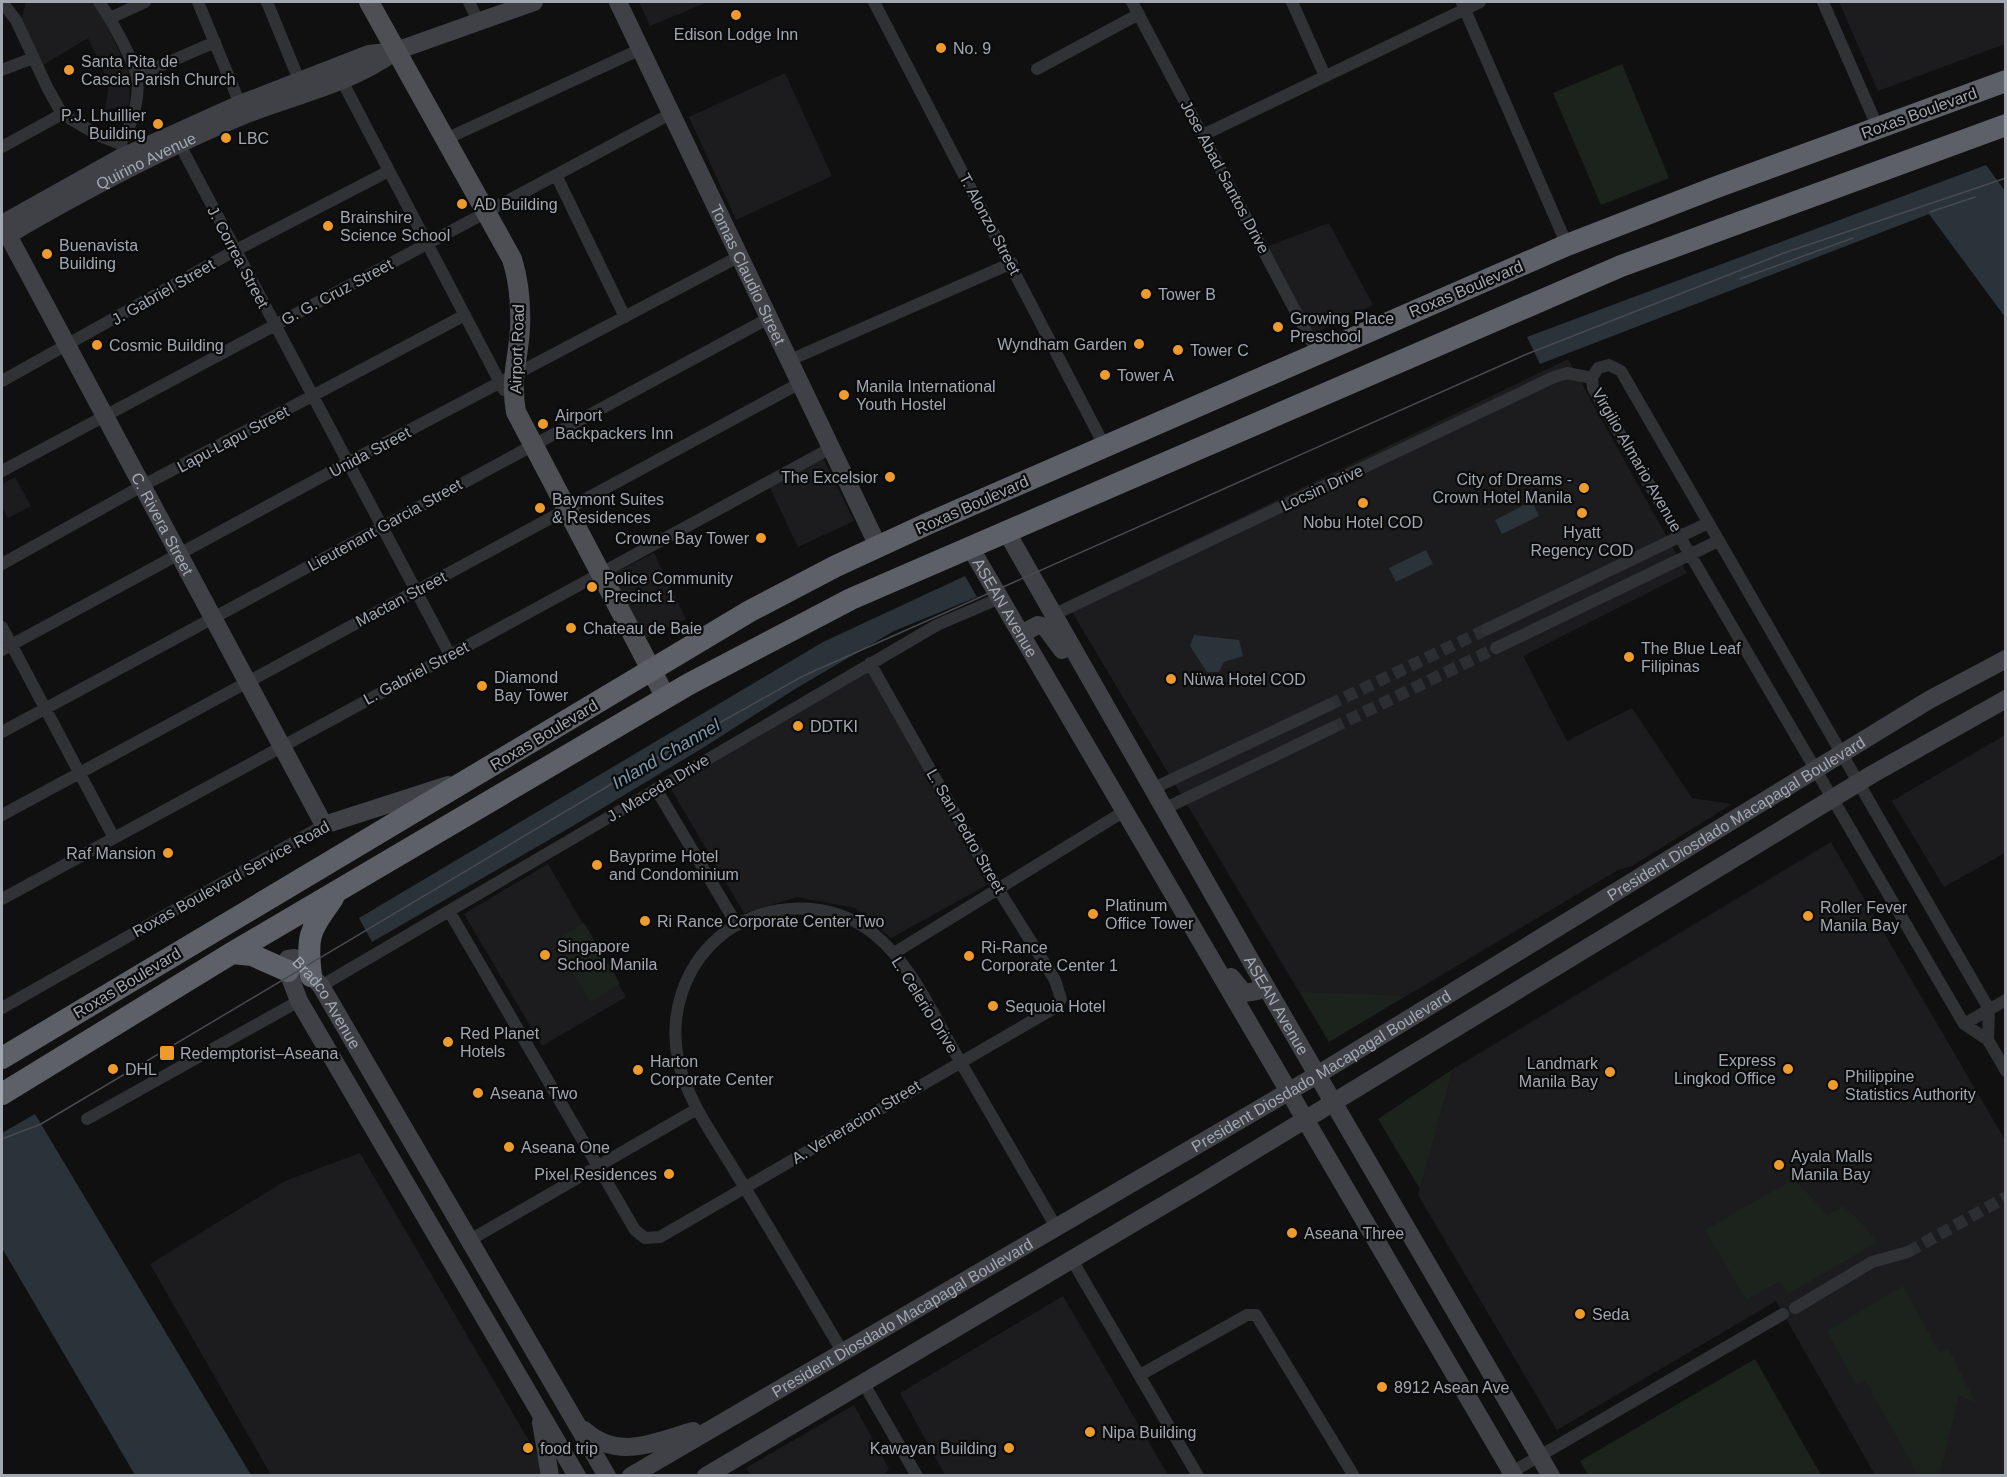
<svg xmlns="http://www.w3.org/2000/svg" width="2007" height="1477" viewBox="0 0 2007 1477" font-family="Arial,sans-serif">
<rect width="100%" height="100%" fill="#101011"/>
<path fill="#1c1c1e" d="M26 2H93L100 10 130 75 129 105 105 110 109 83 88 38 40 67 21 21Z
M639 2H708L650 26Z
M1839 2H2005V44L1878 91Z
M785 73 832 176 736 220 689 117Z
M1329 223 1373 305 1313 334 1266 247Z
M1568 359 1687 573 1523 656 1567 741 1632 708 1692 798 1732 804 1632 866 1618 870 1329 1042 1066 602Z
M823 458 854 521 798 547 768 484Z
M15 477 31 506 8 518 2 507V484Z
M654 553 686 619 644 639 612 574Z
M869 670 987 885 891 938 855 908 797 897 744 913 671 789Z
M2005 735V853L1944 887 1892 801Z
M1831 842 2005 1140V1475H1875L1776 1301 1557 1430 1418 1195 1453 1069Z
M548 864 626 997 542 1046 464 914Z
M360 1153 538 1456 542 1475H271L150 1264 285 1181Z
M1063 1296 1168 1475H945L900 1393Z
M854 1405 889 1469 883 1475H751L746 1468Z"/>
<path fill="#1c231d" d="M1622 64 1669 178 1601 205 1553 93Z
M584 923 620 984 590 1002 554 941Z
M1300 992 1405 996 1329 1042Z
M1453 1069 1420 1189 1378 1119Z
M1794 1179 1828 1215 1843 1206 1858 1219 1877 1242 1788 1294 1780 1281 1746 1300 1705 1230Z
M1903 1286 1939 1352 1948 1348 1976 1403 1959 1395 1940 1475H1918L1865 1380 1856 1385 1827 1331Z
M1755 1359 1821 1475H1588L1580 1461Z"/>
<path fill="#2a3339" d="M1986 165 2005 191V317L1929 214 1540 364 1527 337Z
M1532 501 1539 516 1502 534 1495 520Z
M1426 550 1433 564 1396 582 1389 568Z
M965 576 977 597 894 631 795 689 706 746 571 827 372 942 359 918 823 642Z
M1194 635 1239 640 1243 656 1224 662 1219 672H1207L1190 646Z
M35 1114 251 1475H135L2 1248V1133Z"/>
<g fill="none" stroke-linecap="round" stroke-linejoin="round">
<path stroke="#2d2e31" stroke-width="12" stroke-dasharray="12 6" stroke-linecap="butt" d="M1329 705 1487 629
M1332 728 1496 648
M1908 1252 2006 1197"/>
<path stroke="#313236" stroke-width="12" d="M2 2 16 20 47 87 62 114 100 136 120 144 130 159
M99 2C110 17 133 59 137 77 140 98 132 126 120 144
M198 2 240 104
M267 2 299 80
M469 2 478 21
M874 2 1105 447
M1132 2 1317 352
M1292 2 1325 76
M1823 2 1878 128
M1462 3 1567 245
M110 18 145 2
M1037 69 1139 14
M2 70 33 58
M137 76 215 42
M341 79 504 390
M1203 135 1480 2
M446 139 641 49
M180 145 450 655
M2 147 62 114
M556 175 625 317
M790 360 1012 263
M2 381 234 251 389 171
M2 471 672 113
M2 564 142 486 465 315
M1053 615 1554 377 1567 373 1592 378
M2 627 114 838
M1487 629 1708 523
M1496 648 1718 541
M2 650 347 463 740 256
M2 732 769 318
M656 789 737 925
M1152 789 1329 705
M1164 809 1332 728
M2 815 800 383
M2 899 831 448
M449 911 635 1230 645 1238 660 1237 1056 1007 1061 999 1055 980 995 884 870 663
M894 953 1123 812
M321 986 937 625 1000 598
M2 1008 324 825
M1964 1024 2006 1000
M1988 1040 1989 1009 1621 371 1609 365 1598 368 1592 378 1593 388 1964 1024 1988 1040 2006 1071
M87 1119 299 1001
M470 1240 697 1109
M1072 1260 1198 1476
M1795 1308 1872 1262 1908 1252
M842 1351C807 1292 772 1232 736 1173 714 1136 687 1101 678 1059 669 1014 684 968 718 938 760 901 831 898 874 934 912 965 932 1013 957 1056 990 1113 1023 1169 1056 1227
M1140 1375 1247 1315H1256L1354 1476
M864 1384 917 1476
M1507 1475 1783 1314"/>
<g stroke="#3f4146" stroke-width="18">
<path id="s1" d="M618 2 878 546"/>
<path id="s2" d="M2 224 324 825 448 785"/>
<path d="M2 224 118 159 240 104 369 54 396 51 534 2"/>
<path id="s3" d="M6 236C83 191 164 148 247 114 296 95 352 83 394 52"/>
<path id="s4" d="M1006 531 1255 968 1551 1476"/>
<path id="s5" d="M970 547 1514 1476"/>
<path d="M1021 634 1038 625 1045 627 1062 650"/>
<path d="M1231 977 1244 993 1257 991 1263 982"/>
<path d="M541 1422 550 1476"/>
<path d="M584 1430C618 1461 655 1442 693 1431"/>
<path id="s6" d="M577 1476 299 1001 285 964 288 959 295 958 321 986 607 1476"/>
<path id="s7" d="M631 1476 1317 1075 1929 700 2006 659"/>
<path d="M706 1476 1201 1183 1871 775 2006 699"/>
</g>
<path stroke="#4d4f55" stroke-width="20" d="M369 2 512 259C519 281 521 306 520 329 518 361 510 378 516 412L666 698"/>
<path stroke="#5d6067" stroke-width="22" d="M232 953 252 955 288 971
M311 976C306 934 310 931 333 898
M2 1058 750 611 836 566 927 524 1567 245 1714 188 2006 81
M2 1094 232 953 689 684 851 599 1621 266 2006 125"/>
<path stroke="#484a4f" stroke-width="1.5" d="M1930 212 1975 197
M1740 279 1853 238
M2 1139 41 1124 630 773 803 676 1527 354 1784 253 2006 178"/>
</g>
<g fill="#ed9b2c" stroke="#0b0b0c" stroke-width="2">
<circle cx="736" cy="15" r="6"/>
<circle cx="941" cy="48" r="6"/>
<circle cx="69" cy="70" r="6"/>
<circle cx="158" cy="124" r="6"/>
<circle cx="226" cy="138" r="6"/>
<circle cx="462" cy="204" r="6"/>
<circle cx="328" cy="226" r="6"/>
<circle cx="47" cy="254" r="6"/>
<circle cx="1146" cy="294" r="6"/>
<circle cx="1278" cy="327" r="6"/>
<circle cx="1139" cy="344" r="6"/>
<circle cx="97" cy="345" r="6"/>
<circle cx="1178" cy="350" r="6"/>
<circle cx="1105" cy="375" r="6"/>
<circle cx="844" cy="395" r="6"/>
<circle cx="543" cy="424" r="6"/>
<circle cx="890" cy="477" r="6"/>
<circle cx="1584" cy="488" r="6"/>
<circle cx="1363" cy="503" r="6"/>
<circle cx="540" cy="508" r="6"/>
<circle cx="1582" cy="513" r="6"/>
<circle cx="761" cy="538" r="6"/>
<circle cx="592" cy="587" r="6"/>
<circle cx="571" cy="628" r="6"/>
<circle cx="1629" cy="657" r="6"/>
<circle cx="1171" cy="679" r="6"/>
<circle cx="482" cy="686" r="6"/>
<circle cx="798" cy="726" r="6"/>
<circle cx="168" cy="853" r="6"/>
<circle cx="597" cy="865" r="6"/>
<circle cx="1093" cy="914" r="6"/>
<circle cx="1808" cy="916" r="6"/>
<circle cx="645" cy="921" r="6"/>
<circle cx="545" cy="955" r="6"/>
<circle cx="969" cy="956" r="6"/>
<circle cx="993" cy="1006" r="6"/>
<circle cx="448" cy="1042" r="6"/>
<rect x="159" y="1045" width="16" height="16" rx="3"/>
<circle cx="113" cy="1069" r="6"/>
<circle cx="1788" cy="1069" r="6"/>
<circle cx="638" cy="1070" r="6"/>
<circle cx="1610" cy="1072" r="6"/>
<circle cx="1833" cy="1085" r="6"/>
<circle cx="478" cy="1093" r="6"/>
<circle cx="509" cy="1147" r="6"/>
<circle cx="1779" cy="1165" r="6"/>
<circle cx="669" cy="1174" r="6"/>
<circle cx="1292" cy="1233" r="6"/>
<circle cx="1580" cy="1314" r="6"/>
<circle cx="1382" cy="1387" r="6"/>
<circle cx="1090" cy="1432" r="6"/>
<circle cx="528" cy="1448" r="6"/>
<circle cx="1009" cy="1448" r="6"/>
</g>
<g text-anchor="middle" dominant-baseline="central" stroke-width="4.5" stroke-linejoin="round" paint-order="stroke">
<g font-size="16" fill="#a1a8b2" stroke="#0b0b0c" text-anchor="start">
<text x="736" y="34" text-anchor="middle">Edison Lodge Inn</text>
<text x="953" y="48">No. 9</text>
<text x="81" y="61">Santa Rita de<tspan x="81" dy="18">Cascia Parish Church</tspan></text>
<text x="146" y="115" text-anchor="end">P.J. Lhuillier<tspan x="146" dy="18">Building</tspan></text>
<text x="238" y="138">LBC</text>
<text x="474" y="204">AD Building</text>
<text x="340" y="217">Brainshire<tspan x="340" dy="18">Science School</tspan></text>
<text x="59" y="245">Buenavista<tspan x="59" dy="18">Building</tspan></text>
<text x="1158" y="294">Tower B</text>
<text x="1290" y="318">Growing Place<tspan x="1290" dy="18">Preschool</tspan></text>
<text x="1127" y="344" text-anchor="end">Wyndham Garden</text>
<text x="109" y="345">Cosmic Building</text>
<text x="1190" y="350">Tower C</text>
<text x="1117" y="375">Tower A</text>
<text x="856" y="386">Manila International<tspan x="856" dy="18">Youth Hostel</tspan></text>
<text x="555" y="415">Airport<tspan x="555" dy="18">Backpackers Inn</tspan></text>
<text x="878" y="477" text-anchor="end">The Excelsior</text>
<text x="1572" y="479" text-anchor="end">City of Dreams -<tspan x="1572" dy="18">Crown Hotel Manila</tspan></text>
<text x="552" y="499">Baymont Suites<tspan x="552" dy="18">&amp; Residences</tspan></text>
<text x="1363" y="522" text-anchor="middle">Nobu Hotel COD</text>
<text x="1582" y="532" text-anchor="middle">Hyatt<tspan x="1582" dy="18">Regency COD</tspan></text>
<text x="749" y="538" text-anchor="end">Crowne Bay Tower</text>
<text x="604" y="578">Police Community<tspan x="604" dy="18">Precinct 1</tspan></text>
<text x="583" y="628">Chateau de Baie</text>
<text x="1641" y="648">The Blue Leaf<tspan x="1641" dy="18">Filipinas</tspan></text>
<text x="494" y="677">Diamond<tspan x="494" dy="18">Bay Tower</tspan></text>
<text x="1183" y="679">Nüwa Hotel COD</text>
<text x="810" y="726">DDTKI</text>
<text x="156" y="853" text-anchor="end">Raf Mansion</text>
<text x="609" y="856">Bayprime Hotel<tspan x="609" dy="18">and Condominium</tspan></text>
<text x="1105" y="905">Platinum<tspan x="1105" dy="18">Office Tower</tspan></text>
<text x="1820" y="907">Roller Fever<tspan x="1820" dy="18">Manila Bay</tspan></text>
<text x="657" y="921">Ri Rance Corporate Center Two</text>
<text x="557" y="946">Singapore<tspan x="557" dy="18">School Manila</tspan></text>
<text x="981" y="947">Ri-Rance<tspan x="981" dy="18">Corporate Center 1</tspan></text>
<text x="1005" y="1006">Sequoia Hotel</text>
<text x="460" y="1033">Red Planet<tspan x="460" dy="18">Hotels</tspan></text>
<text x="180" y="1053">Redemptorist–Aseana</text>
<text x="1776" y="1060" text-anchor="end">Express<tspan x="1776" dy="18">Lingkod Office</tspan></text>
<text x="650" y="1061">Harton<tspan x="650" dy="18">Corporate Center</tspan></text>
<text x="1598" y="1063" text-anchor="end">Landmark<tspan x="1598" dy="18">Manila Bay</tspan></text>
<text x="125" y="1069">DHL</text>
<text x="1845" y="1076">Philippine<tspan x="1845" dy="18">Statistics Authority</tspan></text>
<text x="490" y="1093">Aseana Two</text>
<text x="521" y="1147">Aseana One</text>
<text x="1791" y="1156">Ayala Malls<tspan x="1791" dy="18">Manila Bay</tspan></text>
<text x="657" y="1174" text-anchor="end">Pixel Residences</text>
<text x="1304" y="1233">Aseana Three</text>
<text x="1592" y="1314">Seda</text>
<text x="1394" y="1387">8912 Asean Ave</text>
<text x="1102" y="1432">Nipa Building</text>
<text x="540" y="1448">food trip</text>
<text x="997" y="1448" text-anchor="end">Kawayan Building</text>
</g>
<g font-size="16" fill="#a1a8b2" stroke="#0b0b0c">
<text transform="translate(1919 113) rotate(-20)">Roxas Boulevard</text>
<text stroke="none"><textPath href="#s3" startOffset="159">Quirino Avenue</textPath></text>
<text transform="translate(1225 177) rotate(62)">Jose Abad Santos Drive</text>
<text transform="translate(990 224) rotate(62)">T. Alonzo Street</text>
<text transform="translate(238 257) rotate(62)">J. Correa Street</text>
<text stroke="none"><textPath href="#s1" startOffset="302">Tomas Claudio Street</textPath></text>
<text transform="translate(1466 289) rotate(-23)">Roxas Boulevard</text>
<text transform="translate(163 292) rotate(-30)">J. Gabriel Street</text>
<text transform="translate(337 292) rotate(-28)">G. G. Cruz Street</text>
<text transform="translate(517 349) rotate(-88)">Airport Road</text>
<text transform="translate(233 439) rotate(-28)">Lapu-Lapu Street</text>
<text transform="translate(370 452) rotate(-28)">Unida Street</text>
<text transform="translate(1637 460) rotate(60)">Virgilio Almario Avenue</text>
<text transform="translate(1322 488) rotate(-25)">Locsin Drive</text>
<text transform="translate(972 505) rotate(-24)">Roxas Boulevard</text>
<text stroke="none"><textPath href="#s2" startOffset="340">C. Rivera Street</textPath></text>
<text transform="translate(385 525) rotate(-29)">Lieutenant Garcia Street</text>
<text transform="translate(401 599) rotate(-28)">Mactan Street</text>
<text stroke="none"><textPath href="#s5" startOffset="70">ASEAN Avenue</textPath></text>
<text transform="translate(416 673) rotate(-28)">L. Gabriel Street</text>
<text transform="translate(544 735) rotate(-31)">Roxas Boulevard</text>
<text transform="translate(658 788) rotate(-31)">J. Maceda Drive</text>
<text stroke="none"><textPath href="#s7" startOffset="1286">President Diosdado Macapagal Boulevard</textPath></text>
<text transform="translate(966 831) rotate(60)">L. San Pedro Street</text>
<text transform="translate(231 879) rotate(-29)">Roxas Boulevard Service Road</text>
<text transform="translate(127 983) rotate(-31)">Roxas Boulevard</text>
<text transform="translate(925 1005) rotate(58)">L. Celerio Drive</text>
<text stroke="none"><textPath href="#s4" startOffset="546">ASEAN Avenue</textPath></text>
<text stroke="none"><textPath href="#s6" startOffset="658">Bradco Avenue</textPath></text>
<text stroke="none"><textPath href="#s7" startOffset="800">President Diosdado Macapagal Boulevard</textPath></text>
<text transform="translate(856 1122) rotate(-31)">A. Veneracion Street</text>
<text stroke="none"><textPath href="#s7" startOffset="314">President Diosdado Macapagal Boulevard</textPath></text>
</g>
<g font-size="18" font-style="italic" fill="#7899ad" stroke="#0b0b0c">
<text transform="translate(666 754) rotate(-30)">Inland Channel</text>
</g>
</g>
<rect width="2007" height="1477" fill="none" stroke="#a1a8b2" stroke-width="6"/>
</svg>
